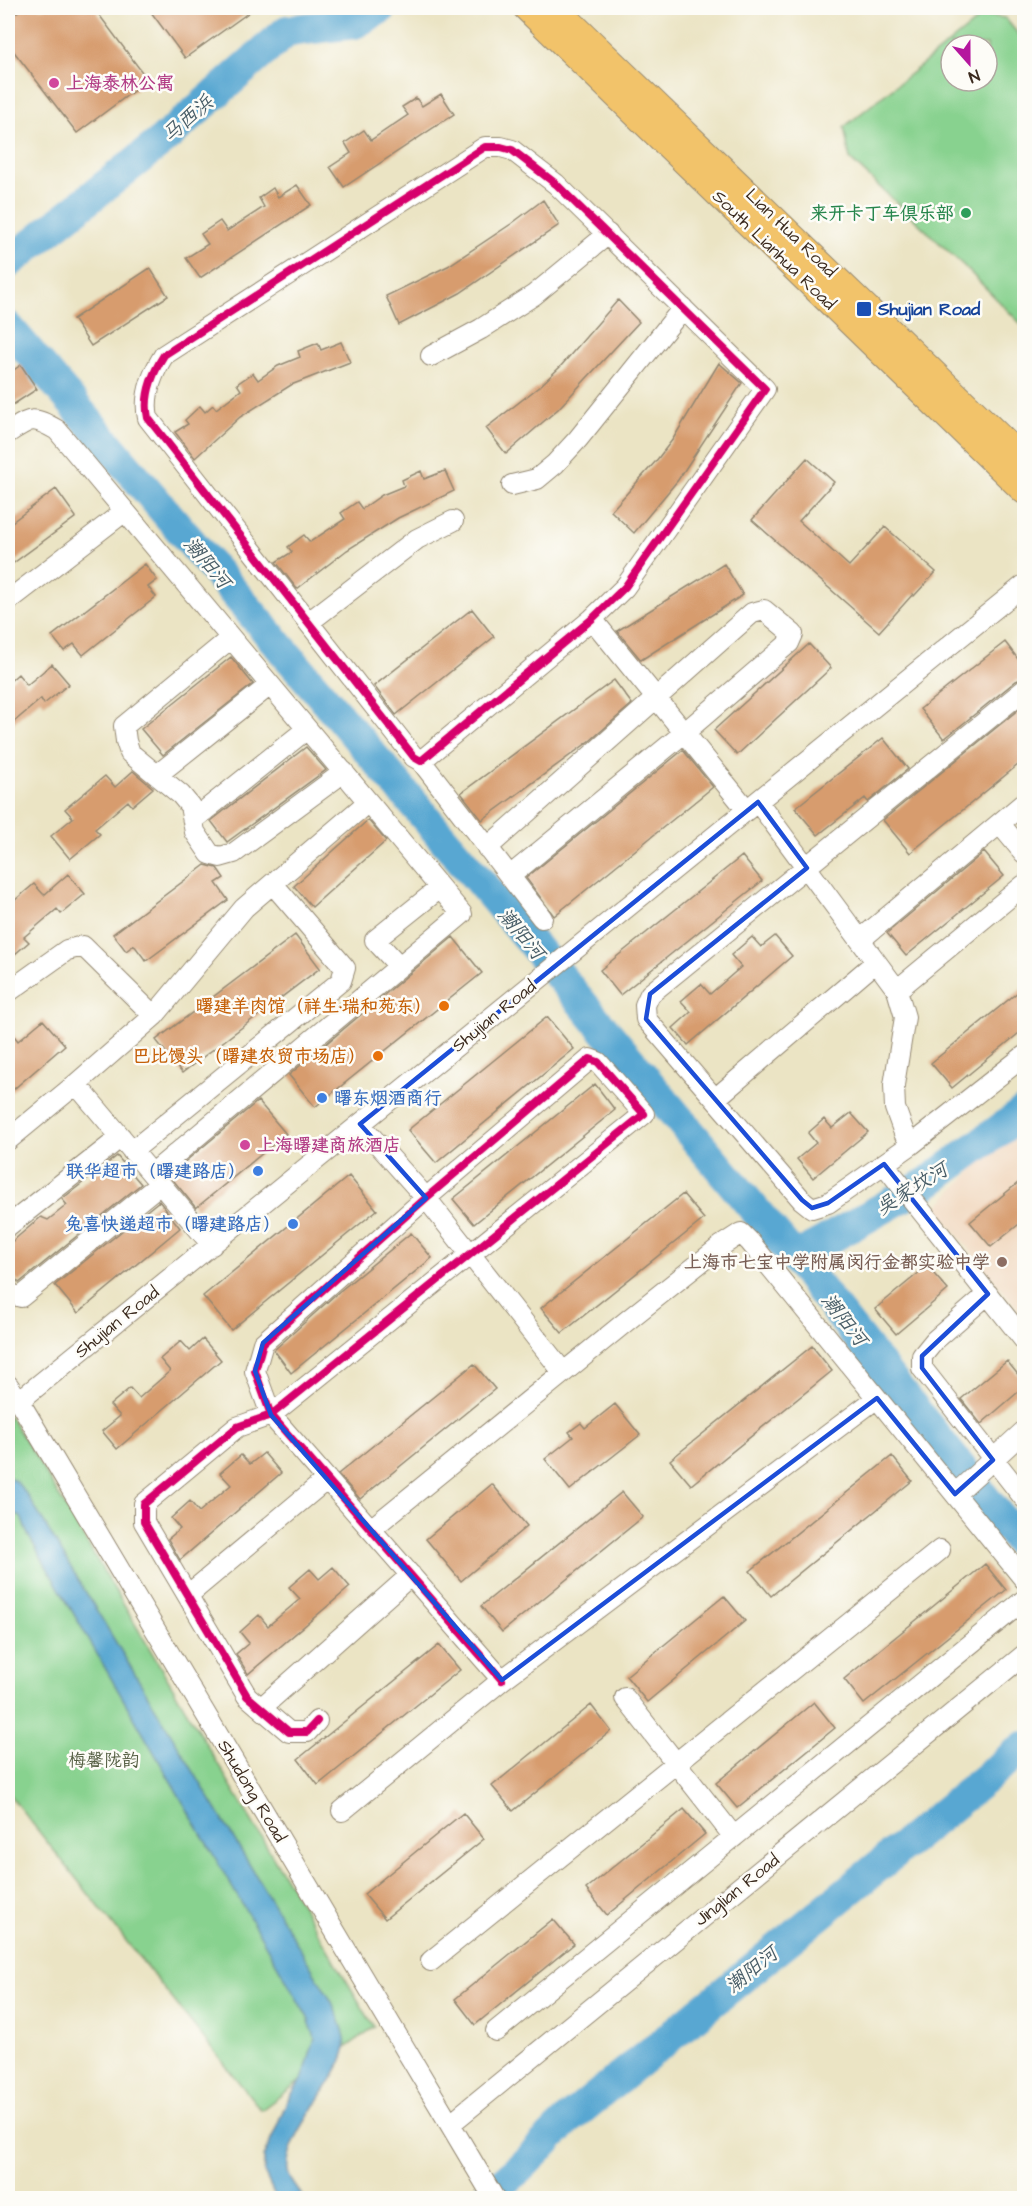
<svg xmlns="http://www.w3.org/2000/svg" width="1032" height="2206" viewBox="0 0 1032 2206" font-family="'Architects Daughter','LXGW WenKai TC',sans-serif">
<rect width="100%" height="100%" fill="#fdfcf7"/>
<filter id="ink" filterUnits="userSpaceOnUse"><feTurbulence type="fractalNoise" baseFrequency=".0167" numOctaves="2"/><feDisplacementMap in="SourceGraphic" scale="12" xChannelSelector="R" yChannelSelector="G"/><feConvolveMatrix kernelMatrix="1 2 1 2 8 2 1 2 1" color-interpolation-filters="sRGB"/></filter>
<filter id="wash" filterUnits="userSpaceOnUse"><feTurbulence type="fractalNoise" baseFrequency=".008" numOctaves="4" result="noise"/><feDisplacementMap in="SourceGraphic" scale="24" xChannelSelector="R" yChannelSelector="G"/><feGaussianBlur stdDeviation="1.35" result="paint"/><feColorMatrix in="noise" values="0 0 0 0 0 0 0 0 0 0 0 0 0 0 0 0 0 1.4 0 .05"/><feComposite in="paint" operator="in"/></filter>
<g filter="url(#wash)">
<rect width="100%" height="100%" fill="#ebe4c4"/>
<path fill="#f0d6bc" d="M1024 1126V1317L936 1208 980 1162Z"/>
<path fill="#88d28f" stroke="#627e56" stroke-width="1.5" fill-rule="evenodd" d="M984 15 1005 18 1024 41V327L965 267 850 159 844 127ZM951 45H987V81H951Z
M8 1414 36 1457 374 2027 261 2110 8 1793Z"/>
<path fill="#59a7d2" stroke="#4a6878" stroke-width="1.5" d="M8 1477 16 1481 28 1496 332 2002C338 2017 348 2035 345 2051 337 2084 278 2143 289 2175 292 2183 299 2191 304 2198H276L264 2172V2157L287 2101 303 2077 315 2038 308 2018 28 1535 21 1517 8 1510Z"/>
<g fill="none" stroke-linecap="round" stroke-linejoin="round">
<path stroke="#59a7d2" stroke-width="32" d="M8 263 163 140 287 31 355 23 381 8
M8 327 515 923 795 1258 1024 1548
M795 1258 927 1183 1024 1112
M485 2198 520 2168 568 2120 1024 1747"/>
</g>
<g id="blocks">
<path fill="#d79c6e" d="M23 8H94L148 80 77 133 8 44V19Z
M148 8H255L185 58Z
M441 94 454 114 344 187 330 167 351 153 345 143 364 130 371 140 408 115 402 107 416 98 422 106Z
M297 185 311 205 200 278 186 258 208 244 201 234 220 221 227 231 264 207 259 198 273 188 278 197Z
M543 200 559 225 460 293 399 325 386 296 448 266 511 224Z
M150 268 168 296 91 346 73 319Z
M618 300 639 322 558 409 506 454 486 428 540 386 560 367Z
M341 342 350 362 291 385 240 417 195 458 175 432 188 424 185 420 200 406 205 412 213 405 216 409 241 390 237 384 253 373 258 380 278 366 300 357 298 351 318 343 321 350Z
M719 363 742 383 678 480 634 533 611 511 656 461 673 439Z
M21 365 37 389 8 408V374Z
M807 458 834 482 799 521 849 566 885 527 936 572 914 596 913 594 879 632 752 520Z
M421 471 424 479 445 471 454 491 398 518 347 550 297 589 276 562 292 552 288 547 304 535 310 542 345 519 341 513 357 502 362 509 382 495 404 486 402 480Z
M56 489 76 517 8 567V525Z
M145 564 157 580 148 587 156 597 83 655 74 644 64 651 52 636Z
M724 564 743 595 641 660 617 631Z
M472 609 494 637 396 715 374 686Z
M1005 642 1024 667V678L1016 681 944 739 920 709Z
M809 644 831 668 737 755 714 730Z
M231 657 253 684 163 755 141 729Z
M52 664 69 684 44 704 41 699 8 727V683L18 674 27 685Z
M614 680 632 704 591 740 482 820 461 793Z
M1024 705V760L910 853 883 820Z
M883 738 908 769 868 802 865 798 818 835 795 808Z
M306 747 326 770 227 842 211 821Z
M683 750 713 787 554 916 526 878Z
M133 771 153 788 132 806 128 801 95 829 100 834 70 859 51 836 73 818 65 809 105 776 115 787Z
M368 820 386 841 312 907 294 886Z
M984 852 1004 876 906 956 887 933Z
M742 856 762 881 620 995 600 970Z
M205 865 217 868 224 878 216 883 228 900 146 961 134 945 126 951 113 934Z
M68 874 85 894 61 914 57 909 24 937 29 942 8 960V906L34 884 44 895Z
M295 935 320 968 182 1073 156 1040Z
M775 936 792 956 688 1045 673 1028 691 1012 681 1001 701 984 710 994 741 967 731 955 752 937 761 947Z
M453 937 482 973 315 1107 289 1075Z
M1024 987V1029L952 1088 931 1063Z
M547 1017 574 1049 436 1163 408 1130Z
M43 1020 65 1045 8 1094V1028L18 1041Z
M595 1084 615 1110 474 1224 453 1199Z
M258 1101 286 1134 196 1208 169 1175Z
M851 1113 868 1132 813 1178 797 1159 816 1143 808 1133 824 1119 832 1128Z
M117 1156 141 1184 19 1283 8 1270V1245L41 1217 48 1220 67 1205 62 1199Z
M349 1176 377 1210 231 1330 203 1296Z
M1024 1178V1220L991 1247 970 1222Z
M683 1194 704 1219 562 1333 541 1308Z
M159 1201 180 1228 78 1313 55 1285Z
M411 1233 432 1258 291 1373 274 1350 335 1295Z
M927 1266 948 1290 896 1334 875 1309Z
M203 1339 221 1360 117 1449 102 1431 120 1416 110 1405 130 1388 139 1398 170 1371 160 1359 181 1341 190 1351Z
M812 1346 832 1371 691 1485 670 1460Z
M1007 1361 1024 1382V1387L981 1424 961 1399Z
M474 1364 495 1389 360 1499 338 1474Z
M615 1404 640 1435 570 1490 545 1459 573 1437 569 1432 581 1423 585 1428Z
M264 1453 281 1473 180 1560 168 1539 180 1529 171 1518 190 1501 199 1512 231 1485 220 1473 241 1455 250 1464Z
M892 1456 912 1481 771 1596 750 1571Z
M492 1484 527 1526 461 1581 426 1539Z
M622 1492 643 1517 502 1632 481 1606Z
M985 1564 1006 1590 864 1704 844 1679Z
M333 1567 350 1587 248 1674 236 1654 249 1643 240 1632 259 1615 268 1626 300 1599 289 1587 310 1569 319 1579Z
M724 1596 745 1621 647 1702 626 1676Z
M439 1645 460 1670 318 1785 298 1759Z
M814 1702 835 1728 737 1808 716 1783Z
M591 1705 611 1731 513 1811 492 1786Z
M684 1809 705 1834 607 1915 586 1889Z
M463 1813 484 1839 385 1919 364 1894Z
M553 1919 574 1944 475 2025 455 1999Z"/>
</g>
</g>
<g filter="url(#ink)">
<use href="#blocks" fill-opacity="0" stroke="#938771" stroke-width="1.5"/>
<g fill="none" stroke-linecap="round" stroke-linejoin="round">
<defs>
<path id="minor" d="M485 147H501L512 150 556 184 765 389 625 587 592 619 421 761 414 757 148 418C143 395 152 374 164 355Z
M431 356 481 329 534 295 608 234
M8 433C31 418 31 415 57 430L462 914 152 1174
M512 485 537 479 555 464 578 439 683 308
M8 601 125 511
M592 619 747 810
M309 622 417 539 453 521
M231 638 124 726 126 741 130 753 181 795 190 806 195 832 210 854 220 857 234 853 344 772
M1024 690 650 994 645 1005 646 1019 802 1200 812 1208 828 1203 912 1144 1024 1056
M421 761 542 918
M157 775 270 685
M758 802 897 990 905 1017 894 1085 895 1108 904 1133 912 1144
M193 820 307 729
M1000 824 1024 853
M487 848 752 613 764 610 793 634 789 643 684 733 510 876
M860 940 1024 803
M399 966 375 940 440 888
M897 990 1024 885
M8 992 67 950 83 946 154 1016
M76 1084 212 1245
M715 1099 876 962
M360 1124 426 1198 563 1372
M8 1140 76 1084 154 1016 244 908 368 802
M132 1151 341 981 345 968 273 884
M884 1164 1024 1340
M8 1226 121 1137
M8 1290 11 1294 21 1297 160 1184
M988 1294 935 1340 922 1356V1368L1024 1498
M8 1385 19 1401 494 2198
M19 1401 1024 585
M955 1494 1024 1431
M371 1529 628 1320 721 1246 741 1233 750 1242 1024 1579
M188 1595 327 1479
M625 1698 734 1837
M261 1708 411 1575
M317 1721 307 1732H289L247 1696 144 1522V1504L237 1427 271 1415 644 1114 598 1062 590 1059 426 1198 263 1343 255 1371 271 1415 502 1680
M342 1811 502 1680 877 1398
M431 1961 940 1550
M496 2031 1024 1600
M450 2124 1024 1655"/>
<path id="major" d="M525 8 1024 492
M557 8 1024 459"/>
</defs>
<use href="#minor" stroke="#938771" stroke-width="22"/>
<use href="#major" stroke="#938771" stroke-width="26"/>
<use href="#minor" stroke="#fff" stroke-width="20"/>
<use href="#major" stroke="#f2c36a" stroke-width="24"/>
<defs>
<path id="cycleway" d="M485 147H501L512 150 556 184 765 389 625 587 592 619 421 761 414 757 148 418C143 395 152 374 164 355Z
M317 1721 307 1732H289L247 1696 144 1522V1504L237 1427 271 1415 644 1114 598 1062 590 1059 426 1198 263 1343 255 1371 271 1415 502 1680"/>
</defs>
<use href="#cycleway" stroke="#fdfcf7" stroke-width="11"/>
<use href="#cycleway" stroke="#d6006c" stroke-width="8"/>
</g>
</g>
<path fill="none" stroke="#1d4ed8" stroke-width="4.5" stroke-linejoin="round" d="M758 802 807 868 650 994 646 1019 802 1200 812 1208 828 1203 884 1164 988 1294 922 1356V1368L993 1460 955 1494 877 1398 502 1680 271 1415 255 1371 263 1343 426 1198 360 1124Z"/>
<g fill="#d1479c" stroke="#fdfcf7" stroke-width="2">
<circle cx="54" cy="83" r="6"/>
<circle cx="245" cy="1145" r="6"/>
</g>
<circle fill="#2e9e5b" stroke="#fdfcf7" stroke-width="2" cx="966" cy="213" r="6"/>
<rect fill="#1a4fb4" stroke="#fdfcf7" stroke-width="2" x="856" y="301" width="16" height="16" rx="3"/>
<g fill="#e8710a" stroke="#fdfcf7" stroke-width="2">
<circle cx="444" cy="1006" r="6"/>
<circle cx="378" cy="1056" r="6"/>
</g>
<g fill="#3f7fe0" stroke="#fdfcf7" stroke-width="2">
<circle cx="322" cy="1098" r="6"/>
<circle cx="258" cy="1171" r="6"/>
<circle cx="293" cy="1224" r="6"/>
</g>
<circle fill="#8d6e63" stroke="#fdfcf7" stroke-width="2" cx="1002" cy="1262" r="6"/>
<g text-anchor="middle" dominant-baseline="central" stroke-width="5" stroke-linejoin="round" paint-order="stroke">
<g font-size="18" font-weight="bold" fill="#b23c85" stroke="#fdfcf7" text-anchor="start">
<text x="66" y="83">上海泰林公寓</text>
<text x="257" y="1145">上海曙建商旅酒店</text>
</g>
<g font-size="18" font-weight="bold" fill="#27864d" stroke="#fdfcf7" text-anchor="end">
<text x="954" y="213">来开卡丁车俱乐部</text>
</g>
<g font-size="18" fill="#3b2a1e" stroke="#fdfcf7">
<text transform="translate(791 233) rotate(44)">Lian Hua Road</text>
<text transform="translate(774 250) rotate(44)">South Lianhua Road</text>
<text transform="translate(494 1016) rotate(-39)">Shujian Road</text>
<text transform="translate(117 1322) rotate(-39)">Shujian Road</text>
<text transform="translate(252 1791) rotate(59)">Shudong Road</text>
<text transform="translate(737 1890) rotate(-39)">Jinglian Road</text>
</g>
<g font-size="18" font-weight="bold" fill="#164399" stroke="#fdfcf7" text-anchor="start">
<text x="878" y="309">Shujian Road</text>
</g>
<g font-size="18" font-weight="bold" fill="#c56008" stroke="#fdfcf7" text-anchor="end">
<text x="432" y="1006">曙建羊肉馆（祥生·瑞和苑东）</text>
<text x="366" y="1056">巴比馒头（曙建农贸市场店）</text>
</g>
<g font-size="18" font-weight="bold" fill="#366cbe" stroke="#fdfcf7" text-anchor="end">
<text x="334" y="1098" text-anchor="start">曙东烟酒商行</text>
<text x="246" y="1171">联华超市（曙建路店）</text>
<text x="281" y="1224">兔喜快递超市（曙建路店）</text>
</g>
<g font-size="18" font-weight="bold" fill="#785e54" stroke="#fdfcf7" text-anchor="end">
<text x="990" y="1262">上海市七宝中学附属闵行金都实验中学</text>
</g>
<g font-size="18" fill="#525c40" stroke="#fdfcf7">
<text x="104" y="1760">梅馨陇韵</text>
</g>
<g font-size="20" font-style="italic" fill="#475c66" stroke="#fdfcf7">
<text transform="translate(188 119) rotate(-41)">马西浜</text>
<text transform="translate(207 563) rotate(50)">潮阳河</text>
<text transform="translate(521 934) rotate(50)">潮阳河</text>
<text transform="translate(912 1189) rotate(-32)">吴家坟河</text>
<text transform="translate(844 1320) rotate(52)">潮阳河</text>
<text transform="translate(752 1970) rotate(-39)">潮阳河</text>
</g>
</g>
<rect width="1032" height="2206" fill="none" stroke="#fdfcf7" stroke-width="30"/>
<g transform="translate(969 63) rotate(159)"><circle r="28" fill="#fdfcf7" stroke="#afa8a0" stroke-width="1.5"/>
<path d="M0-4.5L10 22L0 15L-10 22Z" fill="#b5179e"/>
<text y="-9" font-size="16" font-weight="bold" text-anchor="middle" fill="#3b2a1e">N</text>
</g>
</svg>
